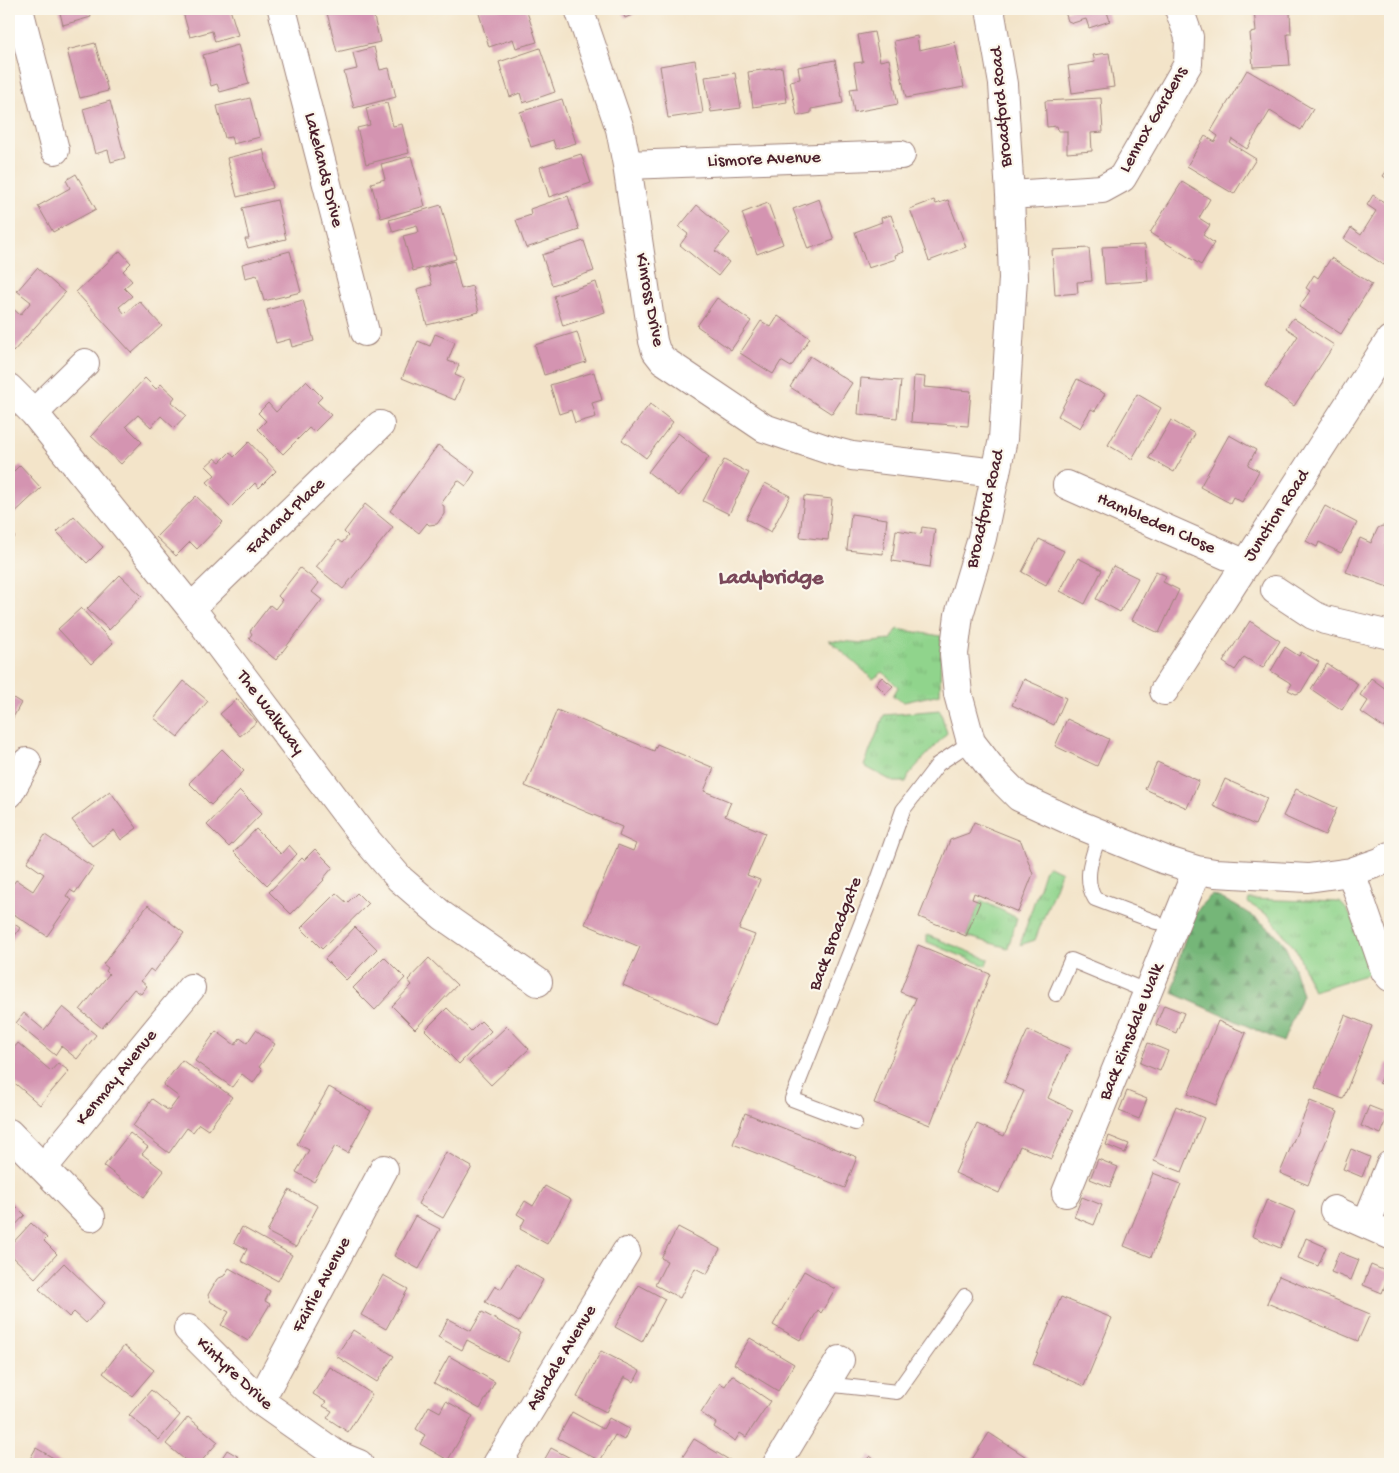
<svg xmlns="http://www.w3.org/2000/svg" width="1399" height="1473" viewBox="0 0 1399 1473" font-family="'Gochi Hand',sans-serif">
<defs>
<pattern id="grass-tufts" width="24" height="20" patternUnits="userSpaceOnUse" patternTransform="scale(1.25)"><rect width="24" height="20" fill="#90d48c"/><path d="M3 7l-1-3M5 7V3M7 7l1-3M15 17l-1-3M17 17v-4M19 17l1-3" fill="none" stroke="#7eb679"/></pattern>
<pattern id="forest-firs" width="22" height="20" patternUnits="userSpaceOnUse" patternTransform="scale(1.25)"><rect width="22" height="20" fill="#74b678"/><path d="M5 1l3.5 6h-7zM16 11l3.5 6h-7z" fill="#619363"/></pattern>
</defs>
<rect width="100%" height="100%" fill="#fbf7ec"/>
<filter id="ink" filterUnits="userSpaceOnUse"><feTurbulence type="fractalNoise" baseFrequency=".02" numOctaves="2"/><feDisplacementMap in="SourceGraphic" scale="10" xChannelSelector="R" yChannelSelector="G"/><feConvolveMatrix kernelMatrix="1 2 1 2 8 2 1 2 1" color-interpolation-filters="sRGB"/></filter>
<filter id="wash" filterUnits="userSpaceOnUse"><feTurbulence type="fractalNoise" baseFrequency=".0096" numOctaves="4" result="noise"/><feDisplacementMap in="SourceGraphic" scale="20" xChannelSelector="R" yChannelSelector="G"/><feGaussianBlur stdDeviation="1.12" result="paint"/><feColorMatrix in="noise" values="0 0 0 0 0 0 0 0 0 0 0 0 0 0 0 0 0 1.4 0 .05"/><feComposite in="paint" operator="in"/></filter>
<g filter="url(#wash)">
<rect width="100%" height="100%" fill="#f3e4c9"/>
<path fill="url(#grass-tufts)" stroke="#6d7a5c" d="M897 629 941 636 940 694 904 702 893 696 898 687 883 672 873 679 829 640 863 643 891 640Z
M940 710 947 733 910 773 906 782H894L864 766 884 715Z
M1049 866 1061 872 1035 940 1020 945 1045 869Z
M1249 899 1340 902C1358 919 1363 949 1372 973L1313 991 1297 951 1269 916 1248 903Z
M981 900 1017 918 1008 948 966 936Z
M927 935 988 959 986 966 927 942Z"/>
<path fill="url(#forest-firs)" stroke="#5f6a52" d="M1212 895C1230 900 1271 926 1282 941 1292 957 1297 978 1302 995L1283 1042 1173 993C1178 964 1186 913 1212 895Z"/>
<g id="blocks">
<path fill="#d494b1" d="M59 9H89L91 17 63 25Z
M182 9H230L238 35 215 42 212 31 190 37Z
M326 9H372L380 42 337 52Z
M482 9H526L537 42 516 48 513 39 489 47 478 10Z
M621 9H646L625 18Z
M1072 9H1106L1110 21 1089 28 1086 19 1073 23 1068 21 1065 12Z
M1254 9H1311V10L1290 12 1291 34H1287L1290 65 1253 67 1250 33 1256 32Z
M874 32 880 61 889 59 898 104 854 112 850 89 858 88 854 63 863 62 858 35Z
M917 36 919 50 955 42 964 87 906 98 894 41Z
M95 43 108 91 80 98 67 50Z
M238 45 249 84 220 92 217 84 211 86 203 55Z
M374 47 380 70 389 68 396 97 354 108 344 72 357 69 353 53Z
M540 48 555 92 523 103 520 93 510 97 499 62Z
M1109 53 1114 87 1072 93 1068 66 1095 62 1093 55Z
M695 60 703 113 668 118 660 66Z
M835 60 843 103 811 109V113L797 116 790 81 800 79 798 67Z
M782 67 787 102 753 107 748 72Z
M1247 70 1313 109 1301 130 1270 111 1247 149 1232 139 1230 143 1256 159 1234 194 1187 166 1205 136 1215 142 1218 136 1211 131Z
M735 73 741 108 711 112 705 77Z
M250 98 260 137 233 144 231 137 225 138 217 106Z
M1101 98 1103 132 1091 133 1092 151 1067 153V131H1058L1057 126 1047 127 1045 101Z
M562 99 576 143 556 149 553 140 531 147 520 112Z
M110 101 125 158 111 162 108 150 95 154 83 109Z
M387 103 393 126 402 124 409 153 366 164 357 128 370 125 366 108Z
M263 149 273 188 237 197 227 158Z
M581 154 591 183 549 197 540 167Z
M411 156 425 206 381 218 371 183 385 179 381 164Z
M1390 166V181L1383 176Z
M76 174 96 209 53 232 38 206 70 188 66 180Z
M1182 182 1210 199 1199 218 1210 225 1203 235 1214 243 1201 265 1150 233Z
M1373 195 1390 206V256L1384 265 1344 239 1351 228 1361 235 1376 211 1367 205Z
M568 196 579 230 526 248 516 220 531 215 530 209Z
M819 199 834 240 808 249 793 209Z
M277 200 286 239 248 248 245 239H249L242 208Z
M934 200 936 204 948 200 966 247 929 261 910 209Z
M768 203 783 244 757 254 742 213Z
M441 205 456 259 413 271 403 236 419 232 417 225 393 232 389 220Z
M697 205 730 233 715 251 729 262 718 276 680 245 688 234 679 227Z
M891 215 904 252 895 255 896 259 868 268 855 232 882 222 881 218Z
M584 241 594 271 552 285 542 255Z
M1145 245 1148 281 1105 284 1102 247Z
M1089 248 1092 281 1077 282 1078 293 1055 295 1052 250Z
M120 251 131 263 123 271 132 281 124 288 132 296 119 307 125 314 139 301 162 326 132 353 76 292Z
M290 251 301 292 264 301 257 275 245 278 242 264Z
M1331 258 1372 284 1341 334 1299 307 1310 291 1306 288 1314 275 1318 278Z
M454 261 461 289 472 286 479 312 427 325 417 289 432 285 427 268Z
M37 268 65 293 13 352 9 347V305L20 315 31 302 17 291Z
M596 282 605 312 563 326 554 296Z
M717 298 751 321 731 350 697 326Z
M303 300 314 341 292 347 290 339 276 343 267 310Z
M778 316 810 338 791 367 781 361 773 374 740 353 761 321 771 327Z
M1293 318 1334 345 1294 406 1265 386 1298 336 1286 328Z
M577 332 586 362 544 375 535 345Z
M435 334 455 342 448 361 459 365 455 375 464 379 455 400 402 378 418 341 430 346Z
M810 356 852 383 832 414 790 387Z
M594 372 602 400 592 403 596 417 575 423 571 410 559 414 550 385Z
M914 376 925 377 924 387 971 391 968 426 911 422Z
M145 378 156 389 161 384 175 397 171 402 186 415 174 428 161 416 151 427 138 415 126 426 142 442 121 464 91 436Z
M861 378 901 381 897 418 858 414Z
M1077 379 1105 394 1095 411 1091 409 1080 428 1058 416Z
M306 381 322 397 317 402 331 415 314 432 309 428 283 454 258 429 266 421 258 413 268 403 276 412Z
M1137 394 1161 408 1132 459 1108 445Z
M650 404 673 422 646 458 622 440Z
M1171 420 1195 434 1174 472 1149 458Z
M678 433 709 457 679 496 648 472Z
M1229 435 1256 450 1248 465 1259 471 1242 502 1233 497 1230 503 1200 487Z
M249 442 276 471 259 488 255 483 231 507 207 482 215 475 206 466 215 458 220 462 230 452 234 457Z
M438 445 475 472 466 486 458 480 441 504 444 506V514L437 524 429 525 427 523 419 533 390 511Z
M724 460 749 473 729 514 703 501Z
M20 465 41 488 9 518V476Z
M765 483 790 496 771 532 746 519Z
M196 496 223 522 197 549 190 542 176 556 156 537Z
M804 496 832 499 828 540 800 537Z
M365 504 393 527 343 589 316 567 338 540 342 543 348 536 344 532Z
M1325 506 1357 523 1341 553 1319 542 1317 547 1306 541Z
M851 514 887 519 883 554 847 550Z
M74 516 103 547 87 563 57 532Z
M1382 526 1387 527 1389 533 1385 545 1390 547V582L1388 587 1346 572 1360 538 1371 543 1378 528Z
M922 527 935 529 930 567 892 561 896 530 921 534Z
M9 531 15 537 9 542Z
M1039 539 1064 551 1046 585 1022 572Z
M1078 558 1102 570 1085 604 1060 591Z
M1113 566 1138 578 1120 612 1096 599Z
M300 568 319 583 312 592 322 600 276 660 249 638 252 634 250 631 270 605 275 609 282 600 278 596Z
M1156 571 1166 576 1163 582 1179 590 1159 633 1132 620Z
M120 575 142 596 109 630 87 609Z
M81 608 113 643 91 664 58 629Z
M1250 621 1280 641 1263 668 1244 657 1235 670 1223 662Z
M1285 647 1299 656 1301 652 1319 662 1301 692 1296 694 1288 690 1292 684 1271 671Z
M1327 664 1358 684 1342 710 1311 689Z
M882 677 893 686 886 694 876 684Z
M1371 678 1390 692V719L1384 728 1361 712 1368 701 1360 695Z
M1024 679 1066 698 1054 725 1012 705Z
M184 681 208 701 178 737 154 718Z
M9 695 21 703 9 725Z
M237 699 257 722 240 736 220 714Z
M557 710 654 751 657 744 714 768 704 791 731 802 725 816 765 833 747 875 760 880 739 929 755 935 717 1025 623 985 640 947 585 924 618 845 633 851 636 844 619 836 622 827 525 786Z
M1067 719 1109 739 1097 766 1055 746Z
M222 749 244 771 211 805 189 783Z
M1157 762 1199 781 1187 808 1145 789Z
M1225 779 1267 798 1255 825 1213 806Z
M1296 789 1337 808 1325 835 1283 816Z
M110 791 137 828 121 840 114 830 92 846 72 820Z
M240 791 262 813 229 847 207 825Z
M974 822 1021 841 1033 874 1018 912 974 893 972 899 980 902 966 936 919 917 950 840 969 833Z
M256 829 281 854 289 845 297 854 267 885 234 852Z
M45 835 93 867 75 893 70 890 66 896 72 900 47 936 9 911V890L16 880 33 891 44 874 27 862Z
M315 849 333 867 323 879 324 880 291 914 269 892 302 858 304 860Z
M336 893 347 903 357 893 368 904 322 949 301 928Z
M148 905 184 933 154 972 150 969 141 981 147 986 141 994 134 989 102 1028 80 1010 109 974 106 971 108 968 103 964Z
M9 920 20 928 9 945Z
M355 927 377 949 346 980 325 959Z
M918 945 990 974 930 1125 874 1103 916 998 900 992Z
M384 957 405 978 375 1010 353 988Z
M429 958 457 985 415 1029 392 1006 412 985 408 980Z
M1164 1005 1184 1013 1176 1033 1156 1025Z
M63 1007 96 1035 77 1059 61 1046 55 1055 16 1023 24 1013 44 1030Z
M447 1008 471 1031 481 1021 491 1031 459 1064 425 1030Z
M1345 1015 1372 1026 1343 1099 1315 1088Z
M1218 1021 1246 1033 1216 1105 1188 1094Z
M507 1026 529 1049 491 1085 469 1062Z
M256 1030 275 1044 259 1067 262 1070 253 1083 242 1074 232 1087 195 1061 216 1031 235 1045 240 1038 247 1043Z
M1028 1030 1070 1049 1048 1098 1073 1110 1051 1159 1020 1146 999 1193 955 1173 977 1124 1004 1136 1024 1091 1004 1082Z
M18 1043 51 1071 58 1063 69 1071 40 1105 9 1078V1067L11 1064 9 1062V1054Z
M1148 1043 1168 1051 1160 1071 1140 1063Z
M182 1060 232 1097 208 1130 199 1124 193 1132 187 1128 169 1153 133 1126 152 1099 169 1111 179 1097 163 1085Z
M1387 1063 1390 1064V1087L1379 1083Z
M329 1087 371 1111 348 1153 335 1146 314 1182 296 1172 309 1150 297 1144Z
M1127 1091 1147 1099 1139 1119 1119 1111Z
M1310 1101 1338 1112 1308 1185 1280 1173Z
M1176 1106 1204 1118 1182 1172 1154 1161Z
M1369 1106 1389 1114 1381 1134 1361 1126Z
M745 1113 857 1157 845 1188 733 1144Z
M130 1133 148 1147 142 1154 164 1171 144 1197 104 1166Z
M1109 1136 1129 1144 1125 1153 1106 1145Z
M1351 1149 1370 1157 1362 1177 1343 1169Z
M446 1152 472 1167 443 1218 418 1204Z
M1098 1159 1118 1167 1110 1187 1090 1179Z
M1153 1173 1181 1184 1151 1257 1124 1246Z
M545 1186 571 1200 547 1244 520 1229 525 1219 517 1214 525 1201 533 1206Z
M289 1190 318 1206 296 1247 267 1232Z
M1082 1197 1102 1205 1094 1225 1074 1217Z
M9 1199 25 1215 9 1232Z
M1267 1199 1295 1211 1280 1248 1252 1236Z
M415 1216 440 1229 419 1269 394 1256Z
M31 1223 47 1238 44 1241 57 1254 35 1278 9 1253V1247Z
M242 1227 292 1255 278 1281 241 1261 247 1249 234 1242Z
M678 1227 720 1249 707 1274 695 1268 680 1298 655 1285 667 1261 661 1258Z
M1306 1238 1326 1247 1318 1266 1298 1258Z
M1339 1252 1359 1260 1351 1280 1331 1272Z
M64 1263 105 1303 86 1323 74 1312 69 1317 39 1289Z
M516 1264 543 1280 519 1322 485 1302 495 1286 501 1289Z
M1371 1265 1390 1273 1382 1293 1363 1285Z
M229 1268 270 1291 265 1301 270 1304 248 1341 221 1325 229 1312 211 1302 208 1295 217 1279 224 1276Z
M804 1271 835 1289 821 1313 818 1310 800 1340 773 1325Z
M383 1275 408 1289 386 1329 361 1315Z
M1279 1276 1370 1314 1358 1341 1267 1303Z
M639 1285 665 1299 642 1342 615 1327Z
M1061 1297 1112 1318 1084 1386 1033 1364Z
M482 1312 521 1333 507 1361 467 1340 462 1350 438 1337 448 1319 471 1331Z
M353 1330 394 1356 377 1382 336 1356Z
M750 1338 794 1364 778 1391 734 1364Z
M124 1346 154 1370 132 1396 103 1373Z
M601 1351 640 1371 634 1382 624 1377 606 1412 577 1397Z
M449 1356 495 1382 480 1409 434 1383Z
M330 1367 372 1394 348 1432 327 1418 332 1411 323 1406 326 1402 313 1394Z
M732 1375 770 1401 746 1437 740 1433 735 1441 714 1427 716 1423 701 1413 720 1383 725 1386Z
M151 1390 180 1415 159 1440 129 1415Z
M446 1401 473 1416 448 1460 420 1444 425 1435 416 1429 429 1406 440 1412Z
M572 1412 603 1429 609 1418 629 1429 624 1440 615 1435 600 1461 558 1438Z
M188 1417 218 1442 199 1464H190L166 1444Z
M989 1433 1031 1460 1028 1464H969Z
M694 1439 736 1464H678Z
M36 1448 64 1464H27Z
M551 1448 582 1464H542Z
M227 1450 239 1457 237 1460 244 1464H218Z
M870 1456 880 1464H862Z"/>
</g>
</g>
<g filter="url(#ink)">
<use href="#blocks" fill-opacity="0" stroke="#9e827a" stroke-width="1"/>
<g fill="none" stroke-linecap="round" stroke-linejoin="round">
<defs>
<path id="lane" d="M1100 833C1093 855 1082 878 1095 899L1156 922
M1056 994 1071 960 1148 992
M855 1123 792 1099 877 883 903 810 938 764 971 742
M825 1384 897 1392 965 1296"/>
<path id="street" d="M19 9 55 150
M282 9 365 332
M579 9 620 129 627 165 653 341 656 351 663 360 764 428 829 450 852 456 996 473
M990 9 1003 84 1010 195 1013 278 1003 439 982 538 959 615 954 654 958 694 971 742 995 773 1019 797 1082 826 1165 860 1197 870 1215 873 1308 878 1351 872 1380 862 1390 856
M627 165 901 155
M1010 195 1102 189 1122 178 1188 64 1189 37 1179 9
M9 388 34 413 191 608 363 836 400 879 443 916 538 982
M34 413 85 363
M1067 485 1246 564
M1275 590 1313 615 1325 620 1390 635
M191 608 380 425
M1164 691 1390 340
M9 794 27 762
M1351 872 1385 971 1390 977
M9 1133 91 1217
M43 1168 191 988
M1066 1193 1197 870
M1334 1210 1390 1235
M1366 1224 1390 1165
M188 1329 260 1401 337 1455 359 1464
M260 1401 384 1169
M497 1464 626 1252
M777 1464 840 1360"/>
</defs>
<use href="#lane" stroke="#9e827a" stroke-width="16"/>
<use href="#street" stroke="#9e827a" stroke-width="30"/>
<use href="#lane" stroke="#fff" stroke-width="14"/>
<use href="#street" stroke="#fff" stroke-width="28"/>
</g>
</g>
<g text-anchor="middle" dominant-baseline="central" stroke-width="4.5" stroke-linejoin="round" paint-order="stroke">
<g font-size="18" fill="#4a1f2b" stroke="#fbf7ec">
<text transform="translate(1002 107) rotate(-95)">Broadford Road</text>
<text transform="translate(1154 120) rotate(-60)">Lennox Gardens</text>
<text transform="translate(764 160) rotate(-2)">Lismore Avenue</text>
<text transform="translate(323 170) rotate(76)">Lakelands Drive</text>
<text transform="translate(649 300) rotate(79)">Kinross Drive</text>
<text transform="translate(986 509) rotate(-77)">Broadford Road</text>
<text transform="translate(1277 516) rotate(-57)">Junction Road</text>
<text transform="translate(286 517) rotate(-44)">Farland Place</text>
<text transform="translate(1156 524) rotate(24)">Hambleden Close</text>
<text transform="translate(270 713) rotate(53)">The Walkway</text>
<text transform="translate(836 934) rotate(-69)">Back Broadgate</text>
<text transform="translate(1132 1032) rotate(-68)">Back Rimsdale Walk</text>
<text transform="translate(117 1078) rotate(-51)">Kenmay Avenue</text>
<text transform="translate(322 1285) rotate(-62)">Fairlie Avenue</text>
<text transform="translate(562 1358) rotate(-59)">Ashdale Avenue</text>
<text transform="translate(234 1374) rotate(43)">Kintyre Drive</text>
</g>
<g font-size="22" font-weight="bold" fill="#7a485a" stroke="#fbf7ec">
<text x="771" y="579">Ladybridge</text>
</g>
</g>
<rect width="1399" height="1473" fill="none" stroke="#fbf7ec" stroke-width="30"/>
</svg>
